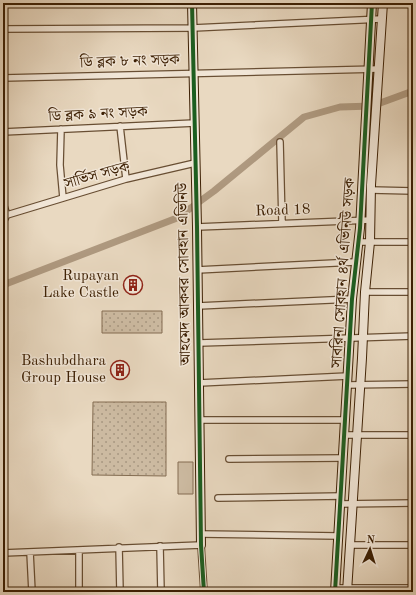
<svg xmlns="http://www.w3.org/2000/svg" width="416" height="595" viewBox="0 0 416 595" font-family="'Old Standard TT','Noto Serif Bengali',serif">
<defs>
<pattern id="green-dots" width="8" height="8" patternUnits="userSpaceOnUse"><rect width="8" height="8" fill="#ccbaa1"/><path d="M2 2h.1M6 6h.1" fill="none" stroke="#a79781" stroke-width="1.8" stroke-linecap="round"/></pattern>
</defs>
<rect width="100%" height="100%" fill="#e9d9c1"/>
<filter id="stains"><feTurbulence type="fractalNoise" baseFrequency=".005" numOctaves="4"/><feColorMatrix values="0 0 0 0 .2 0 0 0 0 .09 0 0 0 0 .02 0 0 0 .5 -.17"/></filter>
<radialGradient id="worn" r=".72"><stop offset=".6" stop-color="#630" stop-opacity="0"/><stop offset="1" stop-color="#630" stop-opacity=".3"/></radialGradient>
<path fill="url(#green-dots)" stroke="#846d52" d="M102 311H162V333H102Z
M93 402H166V476L92 475Z"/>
<path fill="#ccbaa1" stroke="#846d52" d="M178 462H193V494H178Z"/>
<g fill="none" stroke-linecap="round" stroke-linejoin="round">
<path stroke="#af9a81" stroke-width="7" d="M3 285 177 218 214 191 304 117 340 107 372 106 413 91"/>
<defs>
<path id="street" d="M3 29 193 28 381 19
M3 78 378 69
M120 126 126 179
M61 129 60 165 63 198
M3 132 195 123
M280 142 282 223
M371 190 413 191
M3 203 7 215 3 222
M7 215 126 179 195 163
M197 227 371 220
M359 242H413
M197 270 355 262
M365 292H413
M198 306 352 299
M199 343 413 336
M199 383 348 376
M347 385 413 384
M200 420H345
M344 435H413
M229 459 343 458
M218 498 341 496
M340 504 413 503
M201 534 338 536
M350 545H413
M160 546 161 592
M119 547 120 592
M30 552 32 592
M3 553 201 545 204 592
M335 588H413
M79 592V550"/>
<path id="secondary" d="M192 3 197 227 201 545
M335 592 352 299 360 228 372 3
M347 592 362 358 365 292 370 242 371 185 383 3"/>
</defs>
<use href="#street" stroke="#684e33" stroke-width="8"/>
<use href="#secondary" stroke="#3d2004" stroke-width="10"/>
<use href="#street" stroke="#f1e6d7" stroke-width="5.5"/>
<use href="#secondary" stroke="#f1e6d7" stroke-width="8"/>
<defs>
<path id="cycleway" d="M192 3 197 227 201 545 204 592
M335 592 352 299 360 228 372 3"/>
</defs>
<use href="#cycleway" stroke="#f1e6d7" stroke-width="6"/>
<use href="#cycleway" stroke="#1b5e20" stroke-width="4"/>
</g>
<defs>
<symbol id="building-ring" viewBox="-11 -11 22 22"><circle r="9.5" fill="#f1e6d7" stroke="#8f2418" stroke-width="1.5"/><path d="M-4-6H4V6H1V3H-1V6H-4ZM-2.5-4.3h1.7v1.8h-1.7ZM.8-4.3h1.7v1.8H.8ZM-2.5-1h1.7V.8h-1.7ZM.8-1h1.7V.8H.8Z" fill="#8f2418"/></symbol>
</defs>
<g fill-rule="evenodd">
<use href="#building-ring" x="122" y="274" width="22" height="22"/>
<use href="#building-ring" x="109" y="359" width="22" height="22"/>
</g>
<g text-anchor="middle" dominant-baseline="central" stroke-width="3" stroke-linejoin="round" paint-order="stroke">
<g font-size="15" fill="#3d2004" stroke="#f1e6d7">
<text transform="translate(130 62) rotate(-2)">ডি ব্লক ৮ নং সড়ক</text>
<text transform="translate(98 115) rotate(-3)">ডি ব্লক ৯ নং সড়ক</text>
<text transform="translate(97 176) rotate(-16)">সার্ভিস সড়ক</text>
<text transform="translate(283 211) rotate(-2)">Road 18</text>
<text transform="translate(344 273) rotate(-86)">সাবরিনা সোবহান ৪র্থ এভিনিউ সড়ক</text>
<text transform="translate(185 274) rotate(-91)">আহমেদ আকবর সোবহান এভিনিউ</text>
</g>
<g font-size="15" fill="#3d2004" stroke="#f1e6d7" text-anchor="end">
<text x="119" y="276">Rupayan<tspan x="119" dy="17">Lake Castle</tspan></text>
<text x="106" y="361">Bashubdhara<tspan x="106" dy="17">Group House</tspan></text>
</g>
</g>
<rect width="416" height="595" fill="none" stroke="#e9d9c1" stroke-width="16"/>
<rect x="4" y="4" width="408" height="587" fill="none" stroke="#3d2004" stroke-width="2"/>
<rect x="8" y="8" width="400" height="579" fill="none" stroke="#3d2004"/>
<g transform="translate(370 549) rotate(4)" stroke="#f1e6d7" stroke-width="3" paint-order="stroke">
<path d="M0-3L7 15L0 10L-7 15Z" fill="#3d2004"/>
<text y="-6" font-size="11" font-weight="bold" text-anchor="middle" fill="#3d2004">N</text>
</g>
<rect width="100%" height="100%" filter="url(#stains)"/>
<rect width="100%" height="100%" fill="url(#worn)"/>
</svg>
